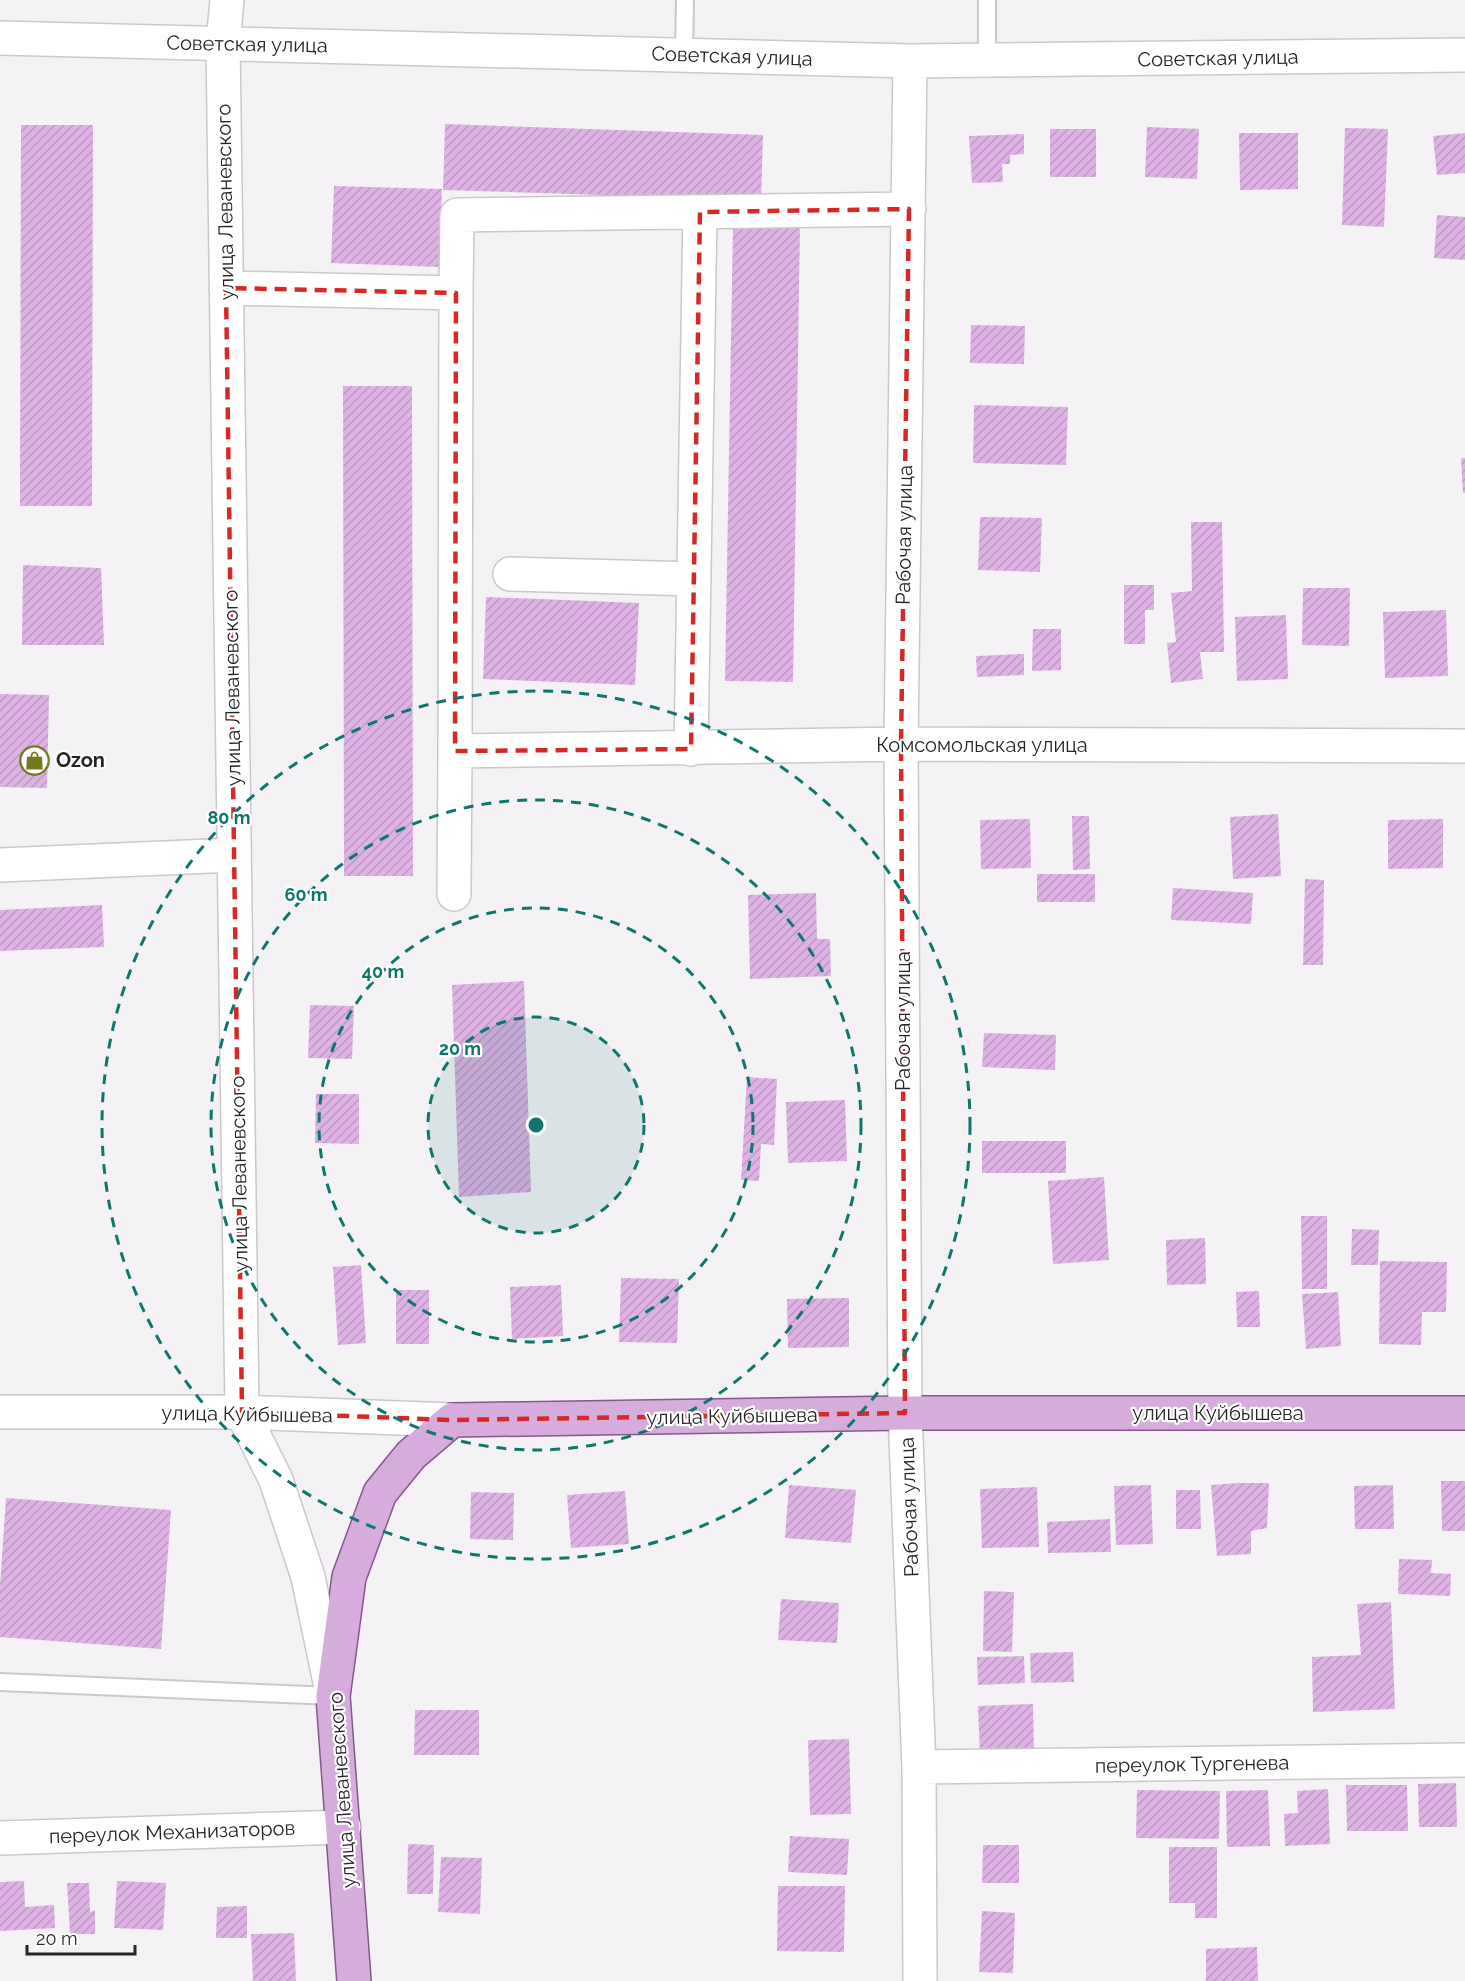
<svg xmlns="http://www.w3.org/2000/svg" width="1465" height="1981" viewBox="0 0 1465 1981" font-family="Raleway,sans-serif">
<defs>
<pattern id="building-hatch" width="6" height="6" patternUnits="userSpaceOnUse" patternTransform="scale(1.5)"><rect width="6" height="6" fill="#deb2e5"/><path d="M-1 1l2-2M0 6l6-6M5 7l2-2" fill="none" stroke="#be99c4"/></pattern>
</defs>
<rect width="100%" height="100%" fill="#f5f2f5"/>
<path fill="url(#building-hatch)" d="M445 124 763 135 761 200 443 190Z
M21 125H93L92 506H20Z
M1147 127 1199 129 1197 179 1145 177Z
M1345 128 1388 129 1384 227 1342 225Z
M1050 129H1096V177H1050Z
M1239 133H1298V189L1240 190Z
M1465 133V173L1437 175 1433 136Z
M1024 134V154L1010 155V164H1002L1003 182 972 183 969 136Z
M334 186 442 189 439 267 331 263Z
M1437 215 1465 217V260L1434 258Z
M733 224H800L793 682 725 681Z
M971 325 1025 326 1024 364 970 363Z
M343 386H412L413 876H344Z
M974 405 1068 407 1066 465 973 463Z
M1461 458H1465V493H1463Z
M980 517 1042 518 1040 572 978 570Z
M1191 522H1222L1224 652H1200L1203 679 1171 683 1167 643 1176 642 1171 593 1192 591Z
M23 565 101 568 104 645H22Z
M1124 585H1154V610H1145V644H1124Z
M1303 588H1350L1349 646 1302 645Z
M486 597 639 603 635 685 483 679Z
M1446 610 1448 676 1385 678 1383 612Z
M1286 615 1288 679 1237 681 1235 617Z
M1033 629H1061V670L1032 671Z
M1024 654V675L977 677 976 656Z
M0 694 49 695 47 788 0 787Z
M1278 814 1281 876 1233 879 1230 817Z
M1072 816H1089L1090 869 1073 870Z
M1030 819 1031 868 981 869 980 820Z
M1443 819V868L1388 869V820Z
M1037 874H1095V902H1037Z
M1305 879 1324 880 1323 965H1303Z
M1173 888 1253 893 1251 924 1171 920Z
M816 893 817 939H830L831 976 750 979 748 895Z
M102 905 104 947 0 951V910Z
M524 981 531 1192 459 1197 452 985Z
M310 1005 354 1006 352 1059 308 1058Z
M984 1033 1056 1035 1055 1070 982 1067Z
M747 1077 777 1079 774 1145 761 1144 759 1181 741 1180Z
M316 1094H359V1144L315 1143Z
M845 1100 847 1161 788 1163 786 1102Z
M982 1141H1066V1173H982Z
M1104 1177 1109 1260 1053 1264 1048 1181Z
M1301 1216H1327V1289H1302Z
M1352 1229 1379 1230 1378 1265H1351Z
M1205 1238 1206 1284 1167 1285 1166 1240Z
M1380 1261 1447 1262 1446 1312H1422L1421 1345 1379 1344Z
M361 1265 366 1343 338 1345 333 1267Z
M621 1278 679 1279 677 1343 619 1342Z
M561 1285 563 1336 512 1339 510 1287Z
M396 1290H429V1344H396Z
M1259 1291 1260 1327H1237L1236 1292Z
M1338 1292 1341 1346 1306 1349 1302 1294Z
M849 1298V1347L788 1348 787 1299Z
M1441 1481H1465V1531H1442Z
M1239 1483H1269L1267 1528 1251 1531V1554L1217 1556 1211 1485Z
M789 1485 856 1490 851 1543 785 1538Z
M1151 1485 1153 1544 1116 1545 1114 1486Z
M1393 1485 1394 1529H1355L1354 1486Z
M1037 1487 1039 1547 982 1548 980 1489Z
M1176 1490H1200L1201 1529H1176Z
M625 1491 629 1544 571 1548 567 1495Z
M471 1492 514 1493 513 1540 470 1539Z
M6 1498 171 1510 161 1649 0 1637V1586Z
M1110 1519 1111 1552 1048 1553 1047 1522Z
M1399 1559 1432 1560 1431 1573 1451 1574 1450 1596 1398 1594Z
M984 1591 1014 1592 1012 1652 983 1651Z
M781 1599 839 1603 837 1643 778 1640Z
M1391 1602 1395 1709 1313 1712 1312 1657 1361 1655 1357 1604Z
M1073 1652 1074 1682 1031 1683 1030 1653Z
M1024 1656 1025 1683 978 1685 977 1657Z
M1033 1704 1034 1754 980 1755 978 1706Z
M415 1710H479V1755H414Z
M849 1739 851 1814 810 1815 808 1740Z
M1456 1783 1457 1827H1419L1418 1784Z
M1346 1785H1407L1408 1831H1347Z
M1328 1789 1330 1844 1285 1846 1284 1814 1298 1813 1297 1791Z
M1137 1790 1220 1791 1219 1839 1136 1838Z
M1268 1790 1270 1846 1227 1847 1226 1791Z
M790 1836 849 1839 847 1875 788 1872Z
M408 1844 434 1845 433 1894H407Z
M983 1845H1019V1883H982Z
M1169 1847H1217V1918H1195V1903H1169Z
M441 1857 482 1858 480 1914 438 1912Z
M24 1881 25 1907 54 1905 55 1928 0 1931V1882Z
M117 1881 166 1883 163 1930 114 1928Z
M67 1883H89L90 1912 95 1910V1934H70Z
M778 1886H845L844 1952 777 1951Z
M247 1906V1938H216L217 1907Z
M982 1911 1015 1913 1013 1973 979 1972Z
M294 1933 296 1981H253L251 1934Z
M1257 1947 1258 1981H1206V1949Z"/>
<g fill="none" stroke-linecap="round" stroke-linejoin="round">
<defs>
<path id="service" d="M684 55 685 0
M987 60V0
M0 1682 333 1696"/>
<path id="minor" d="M227 0 223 43 242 1412 276 1480 308 1577 332 1692
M0 38 910 61 1465 55
M910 61 901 744 905 1413 919 1767 920 1981
M226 288 456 293 457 215 909 209
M456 293 455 751 901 744 1465 746
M510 574 694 579
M691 749 700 212
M0 865 234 855
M454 894 455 751
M0 1412H242L452 1420
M919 1767 1465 1760
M0 1838 344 1827"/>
<path id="primary" d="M354 1981 333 1696 349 1577 380 1493 411 1455 452 1420 905 1413H1465"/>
</defs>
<use href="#service" stroke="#cbc8cb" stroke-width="20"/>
<use href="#minor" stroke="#cbc8cb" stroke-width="36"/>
<use href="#primary" stroke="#85598d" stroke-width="36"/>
<use href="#service" stroke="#fff" stroke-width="16"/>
<use href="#minor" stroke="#fff" stroke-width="33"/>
<use href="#primary" stroke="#d5acdc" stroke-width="33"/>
</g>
<path fill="none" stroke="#d62828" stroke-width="4.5" stroke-dasharray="12 8" stroke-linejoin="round" d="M909 209 901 744 905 1413 452 1420 242 1412 226 288 456 293 455 751 691 749 700 212Z"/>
<circle cx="536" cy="1125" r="108" fill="#0f766e" fill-opacity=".12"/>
<g fill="none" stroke="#0f766e" stroke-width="3" stroke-dasharray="10 8">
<circle cx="536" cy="1125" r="108"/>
<circle cx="536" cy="1125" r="217"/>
<circle cx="536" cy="1125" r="325"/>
<circle cx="536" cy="1125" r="434"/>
</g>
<defs>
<symbol id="shop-ring" viewBox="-11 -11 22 22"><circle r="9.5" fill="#fff" stroke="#757821" stroke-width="1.5"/><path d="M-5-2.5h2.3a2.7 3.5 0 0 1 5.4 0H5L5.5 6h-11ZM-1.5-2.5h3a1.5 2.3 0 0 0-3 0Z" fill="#757821"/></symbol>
</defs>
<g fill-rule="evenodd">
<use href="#shop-ring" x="18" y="744" width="33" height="33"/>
</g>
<g text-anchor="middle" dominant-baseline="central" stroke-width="4.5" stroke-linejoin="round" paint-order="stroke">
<g font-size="20" fill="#252426" stroke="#fff">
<text transform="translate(247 44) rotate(1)">Советская улица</text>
<text transform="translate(732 56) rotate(2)">Советская улица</text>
<text transform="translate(1218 58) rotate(-1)">Советская улица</text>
<text transform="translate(225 202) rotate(-91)">улица Леваневского</text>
<text transform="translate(904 535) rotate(-89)">Рабочая улица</text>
<text transform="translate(232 688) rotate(-91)">улица Леваневского</text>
<text x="982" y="745">Комсомольская улица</text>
<text transform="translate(903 1021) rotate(-90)">Рабочая улица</text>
<text transform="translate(239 1174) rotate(-91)">улица Леваневского</text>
<text x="1218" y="1413">улица Куйбышева</text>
<text transform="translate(247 1414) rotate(1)">улица Куйбышева</text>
<text transform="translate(732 1416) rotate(-1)">улица Куйбышева</text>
<text transform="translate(909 1507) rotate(-92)">Рабочая улица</text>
<text transform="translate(1192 1764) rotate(-1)">переулок Тургенева</text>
<text transform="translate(342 1790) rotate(-94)">улица Леваневского</text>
<text transform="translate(172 1832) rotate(-2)">переулок Механизаторов</text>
</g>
<g font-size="20" font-weight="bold" fill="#252426" stroke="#fff" text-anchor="start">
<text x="56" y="760">Ozon</text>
</g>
</g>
<circle cx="536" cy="1125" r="9" fill="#0f766e" stroke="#fff" stroke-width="3"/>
<g font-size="18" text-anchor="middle" font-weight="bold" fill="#0f766e" stroke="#fff" stroke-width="4.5" stroke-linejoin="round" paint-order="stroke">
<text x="229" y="824">80 m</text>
<text x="306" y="901">60 m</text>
<text x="383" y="978">40 m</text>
<text x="460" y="1055">20 m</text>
</g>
<path d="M27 1945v9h108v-9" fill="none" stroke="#252426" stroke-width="3"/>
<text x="36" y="1945" font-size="18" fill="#252426" stroke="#ffffff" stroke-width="4.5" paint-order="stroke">20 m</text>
</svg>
